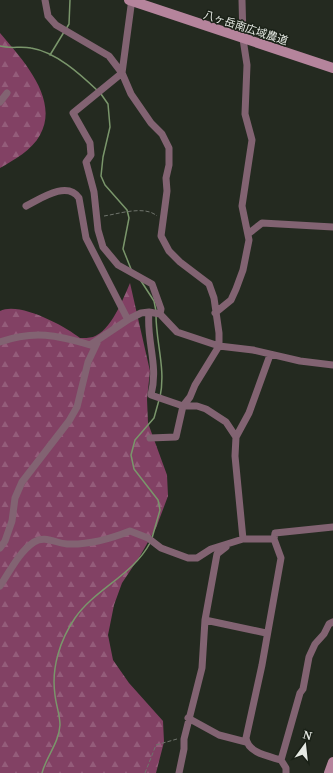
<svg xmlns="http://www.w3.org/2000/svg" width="333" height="773" viewBox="0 0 333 773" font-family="'Noto Serif','Noto Sans JP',serif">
<defs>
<pattern id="forest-firs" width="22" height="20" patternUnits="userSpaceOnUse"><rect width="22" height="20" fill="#824164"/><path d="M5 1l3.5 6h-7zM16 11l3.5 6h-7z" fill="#945c7a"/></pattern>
</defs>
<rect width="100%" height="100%" fill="#242a20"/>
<path fill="url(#forest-firs)" d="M0 33C22 59 60 99 40 135 32 150 14 160 0 168Z
M130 283 150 371 147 399 148 423 167 475 168 496 156 528 140 556 122 583 114 605 108 635 113 660 129 683 163 721 164 742 156 773H0V311C19 301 65 326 80 338 84 338 89 338 93 337 111 331 123 299 130 283Z"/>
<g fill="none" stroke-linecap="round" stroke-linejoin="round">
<path stroke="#7a966b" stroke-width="1.5" d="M66 29 69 24 70 0
M0 46C10 49 21 46 31 48 56 52 80 74 98 91
M50 55 64 32
M101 94 108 104 110 127 103 157 101 176 105 185 127 210 129 218 123 249 131 269
M141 281 154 301 156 311
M156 315C156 343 166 369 160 397
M152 538 160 510 158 500 134 469 131 455 135 440 154 418 159 400
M42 773C46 757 59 743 60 725 60 715 56 705 55 695 51 668 60 640 75 618 95 589 133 575 150 543"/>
<path stroke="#6f746c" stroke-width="1" stroke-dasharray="4 2" stroke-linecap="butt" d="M104 216C118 214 145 205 157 216
M145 773 156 745 177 739"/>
<path stroke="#826372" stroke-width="7" d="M45 0 48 16 56 25 109 56 122 73 131 94 151 123 162 134 169 148V165L166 178 167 191 161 236 169 251 180 262 209 284 214 298 219 333V346L195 385 190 397 183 406H197L206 409 226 422 236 437 235 456 243 539H274L275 533 333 527
M131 6 122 73 73 113 90 143 91 155 86 162 94 192 98 230 103 247 118 265 152 284 161 309 160 314
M0 102 7 93
M26 206C40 199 67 180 79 198L86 238 128 320
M248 234 262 223 333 227
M149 312C146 341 159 365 151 395L183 406 176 437 150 438
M215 313 231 300 236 289 243 270 249 240 242 206 252 140 245 114 247 65 243 39 242 0
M0 342C34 330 57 335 90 345L129 319 141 313 149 312 160 314 177 332 219 346 253 350 300 361 333 365
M236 437 249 413 270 355
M274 539 281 558 262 665 246 738C248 753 268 756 281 760L286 768V773
M0 548 5 541 12 521 15 498 22 482 69 421 77 407 88 362 97 343
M0 586C10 571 19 552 34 542 45 535 55 543 67 544 89 545 110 539 130 531L148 538 161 548 188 558H197L211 549 243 539
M205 620 266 633
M188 718 219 735 246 742
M281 760 300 693 303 689 309 657 315 644 324 634 329 624 333 622
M179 773 184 749V739L202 668 205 620 217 554 226 547"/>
<path stroke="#b5849c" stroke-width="10" d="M129 0 333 68
M329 773 333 762"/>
</g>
<g text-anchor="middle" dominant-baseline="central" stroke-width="3" stroke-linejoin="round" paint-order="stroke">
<g font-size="11" fill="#e5e9e3" stroke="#1a2117">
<text transform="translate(246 27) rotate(18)">八ヶ岳南広域農道</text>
</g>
</g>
<g transform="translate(305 745) rotate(15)" stroke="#1a2117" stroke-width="3" paint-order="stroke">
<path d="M0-3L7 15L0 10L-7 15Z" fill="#e5e9e3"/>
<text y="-6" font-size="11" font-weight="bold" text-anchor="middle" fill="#e5e9e3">N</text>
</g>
</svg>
